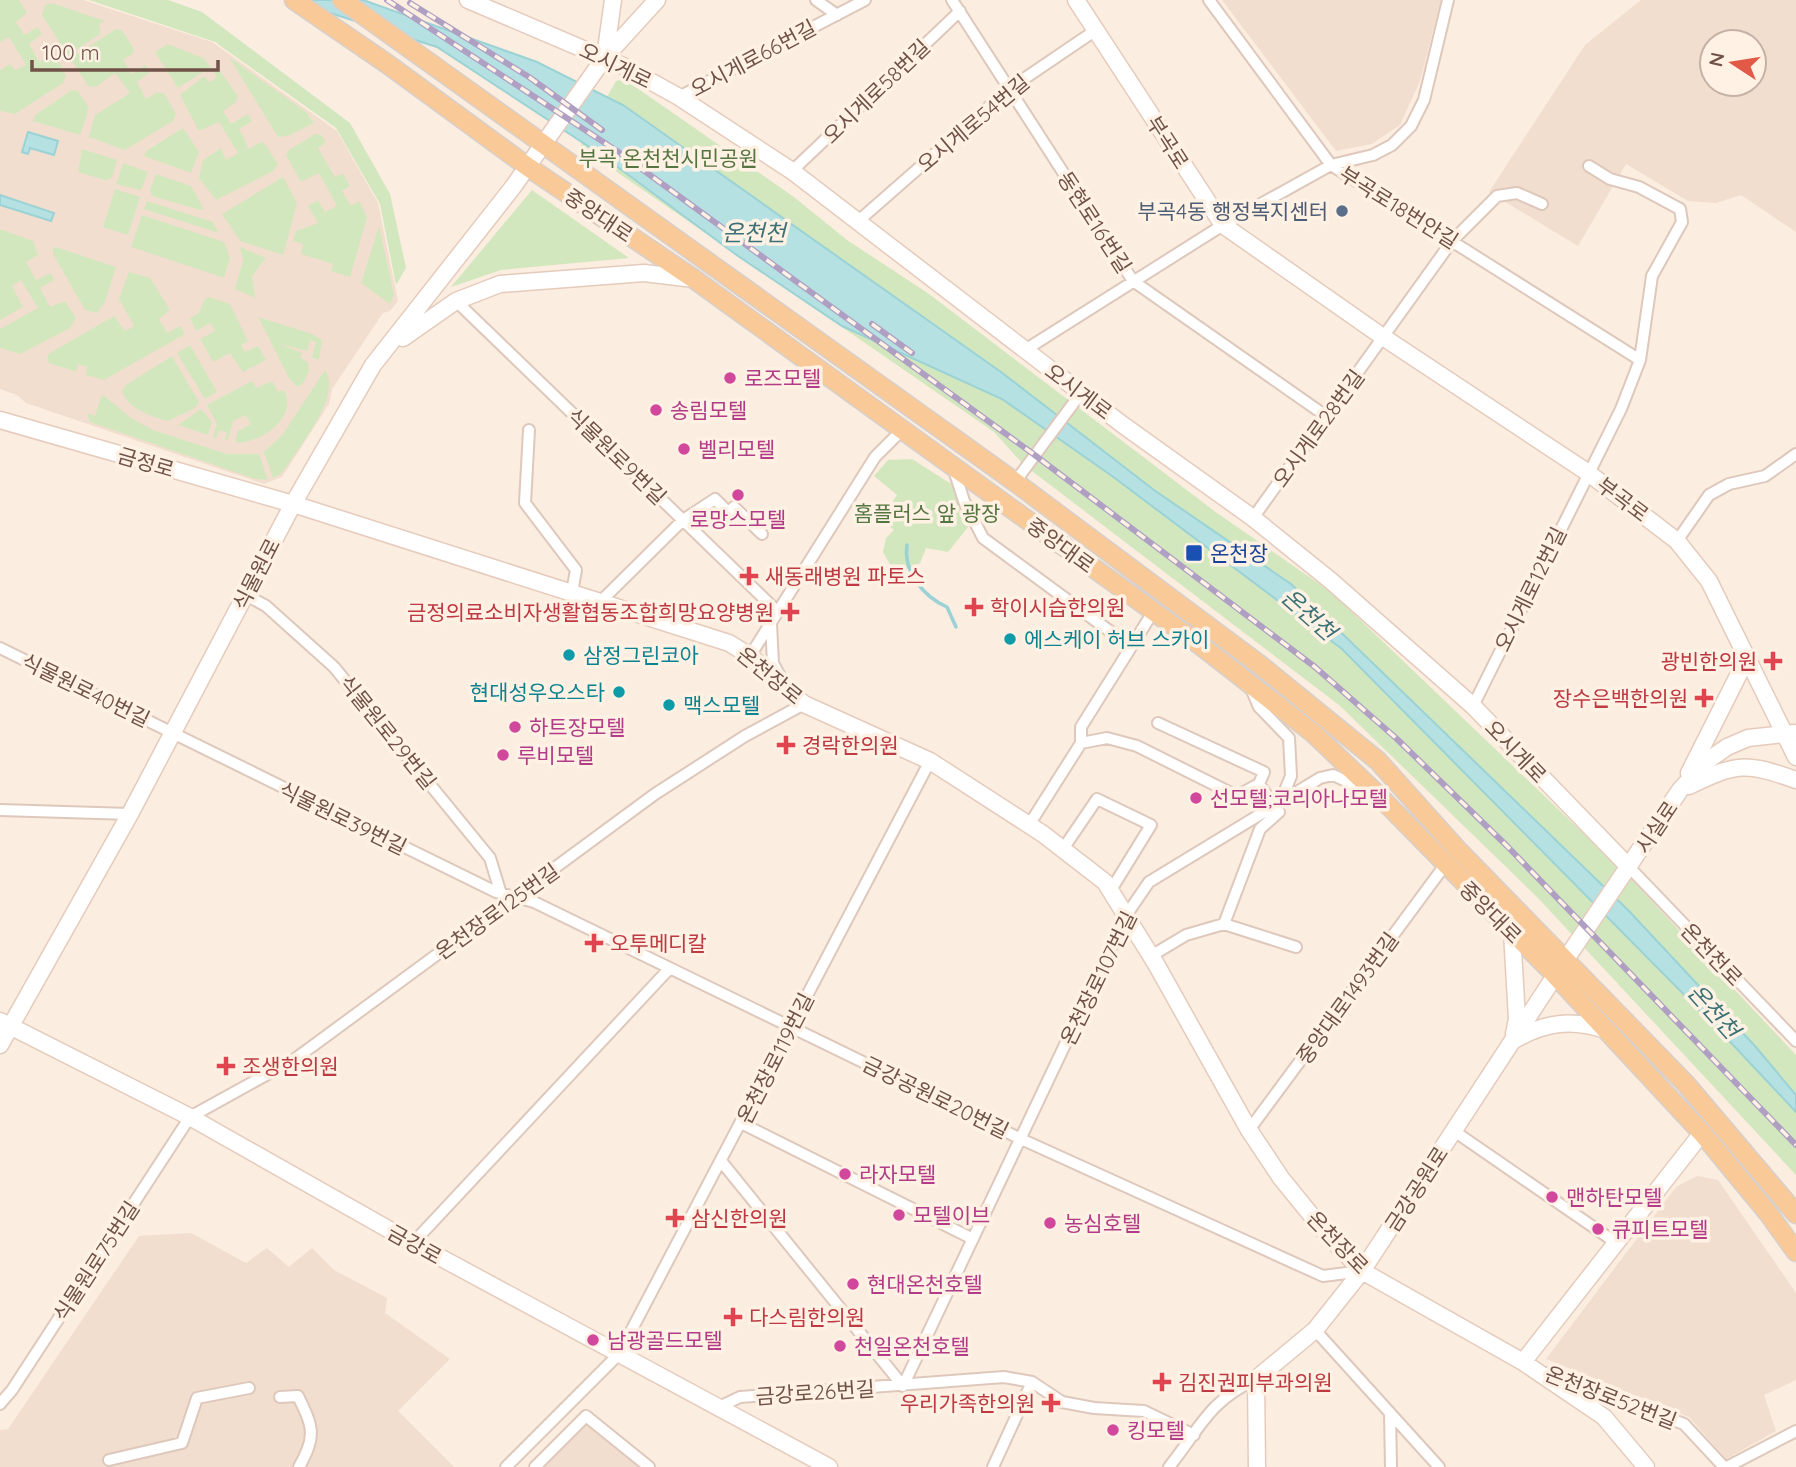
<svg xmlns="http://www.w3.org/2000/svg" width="1796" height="1467" viewBox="0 0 1796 1467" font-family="Quicksand,'Noto Sans KR',sans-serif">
<rect width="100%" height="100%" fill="#fbeddf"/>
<path fill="#f2dece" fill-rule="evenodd" d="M0 0H83L212 42 337 131 378 203 398 301 390 311 383 313 332 389 329 404 282 477 264 484 26 403 17 395 0 389Z
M1222 0H1441L1420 81 1400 125 1372 144 1336 151Z
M1641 0H1796V232L1741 195 1716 203 1688 201 1626 164 1578 246 1489 192 1585 45ZM1712 42H1754V84H1712Z
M1697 1176 1718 1180 1796 1293V1380L1764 1395 1776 1431 1726 1459 1689 1417 1546 1359 1676 1187Z
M191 1233 246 1263 267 1248 289 1267 312 1248 334 1270 387 1298 385 1313 450 1359 398 1411 454 1467H0V1430L8 1429 139 1236Z
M591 1421 642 1467H542Z"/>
<path fill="#d3e7bf" d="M0 0H19L27 13 16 22 24 35 38 27 42 34 29 44 39 62 55 53 66 76 63 83 15 114 0 111V70L10 64 15 70 26 65 9 37 0 42Z
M89 0H168L202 12 350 123 390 194 406 268 396 285 380 204 336 128 215 42Z
M52 3 105 21 99 24 101 34 97 30 100 34 76 50 70 41 77 54 116 29 122 30 134 49 132 54 123 60 132 74 145 65 150 72 137 82 146 99 157 92 165 94 176 114 173 121 125 150 89 137 95 115 130 93 115 73 96 87 88 86 42 15 45 5Z
M168 44 203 58 211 67 178 88 155 52Z
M229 57 306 112 314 123 288 136 278 137Z
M217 67 238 96 236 102 223 111 231 124 248 114 252 121 239 129 249 149 263 141 278 164 273 171 216 200 199 178 203 160 221 148 226 160 238 153 219 122 199 131 180 95 204 76 209 82 217 78 213 70Z
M624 79 794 197 847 240 929 294 1217 513 1331 592 1629 877 1796 1055V1175L1537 897 1339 705 1024 465 994 432 582 148 581 143 616 81Z
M72 90 78 91 89 108 80 135 33 121 35 115Z
M183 128 199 152 191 173 144 156 146 151Z
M315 134 321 135 326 142 318 148 335 177 343 173 350 186 342 191 351 206 359 201 367 217 350 277 331 271 333 264 301 254 303 244 293 241 296 231 318 223 308 206 318 200 325 212 337 206 319 173 301 182 286 155 289 150Z
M82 149 117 160 112 178 105 180 78 172Z
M123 163 148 172 141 190 116 184Z
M156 174 191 186 204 209 200 210 152 196 150 190Z
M283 177 297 203 283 255 240 241 222 214Z
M115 189 140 197 128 235 103 227Z
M532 190 629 258 501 270 451 287Z
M147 201 213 222 219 233 144 209Z
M142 215 224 242 230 258 224 278 131 247Z
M379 226 394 295 390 304 361 283Z
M0 229 33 241 38 255 26 262 36 280 51 273 54 280 40 288 50 307 65 301 76 318 70 328 20 354 0 348V329L38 308 21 280 12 286 23 307 0 320Z
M56 247 116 267 105 302 97 313 85 310 53 254V248Z
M240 247 266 258 252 276 255 298 235 289 243 261Z
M129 272 150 278 170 310 159 319 167 333 180 326 185 334 104 380 86 375 87 367 78 364 76 372 49 363 47 357 50 353 114 316 125 331 134 326 119 299Z
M209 297 230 304 248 341 241 345 245 352 258 346 266 360 243 372 230 353 213 362 200 339 215 331 210 323 196 331 190 318 198 314 205 299Z
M258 317 312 334 322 340 319 360 312 357 316 342 310 340 307 351 280 344 302 353 300 357 308 363 309 371 302 385 296 386 289 378Z
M190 345 217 392 205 399 177 353Z
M172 356 199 402 195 408 168 421C152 417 127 408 122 391L126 385Z
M325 370C343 396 297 450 282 473L273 478 264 452 283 434Z
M252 381 257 388 272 381 278 392 284 390C298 418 261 442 238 443L235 440 238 431 251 424 245 415 233 421 228 440H225L227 433 219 430 216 438 213 437 217 424 207 405Z
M102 394 131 418 153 430 227 454H259L268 480 255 479 90 422 87 413 95 416Z
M201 409 212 422 208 435 178 425Z
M912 459 959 489 969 526 948 552 926 548 920 563 907 569 891 566 883 552 886 538 894 530 881 519 897 495 874 476 888 460Z"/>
<path fill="#b5e1e3" stroke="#9bd2d5" stroke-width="2" d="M289 0H363L537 62 623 105 1001 372 1154 490 1291 584 1629 911 1755 1046 1796 1095V1112L1720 1031 1342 649 1112 476 1002 399 842 326 738 256 600 154 437 47Z
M28 132 58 141 54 155 30 148 28 154 22 152Z
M0 195 54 213 51 221 0 205Z"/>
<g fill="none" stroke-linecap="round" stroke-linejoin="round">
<path stroke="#9bd2d5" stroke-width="3.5" d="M907 545C903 572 924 597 947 607L956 627"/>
<defs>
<path id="street" d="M816 0 837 15
M952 0 1133 281 1326 416
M1209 0 1331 165 1640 360
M679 97 865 0
M792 171 960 11
M856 223 1009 89 1096 30
M456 301 778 612
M1025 350 1223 225 1331 165 1373 155 1392 145 1411 126 1424 100 1448 0
M529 430 525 503 576 570 572 592
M953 467 964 501 983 538 1130 646
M1015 482 1081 393
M1253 518 1452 241 1497 196 1517 193 1542 204
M1677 541 1709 495 1729 484 1765 476 1796 454
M246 595 266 606 334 667 490 858 501 894
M601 601 683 520 715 499 728 512 734 507 762 534
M771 624 773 663 781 678
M0 648 496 892 534 902 1021 1139 1323 1276 1362 1271
M750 656 875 457 902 430
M1251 688 1259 707 1289 738 1291 776 1282 798
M1473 706 1621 409 1640 360 1652 276 1682 222 1680 209 1639 187 1610 179 1589 166
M1158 723 1264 772 1259 784
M1081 743V727L1153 612
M0 810 130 814
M1029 825 1081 743 1107 738 1137 746 1237 796 1259 784 1279 812 1260 829 1224 924 1186 935 1151 956
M1063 849 1097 799 1151 825 1111 890
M1629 867 1796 1041
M1224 924 1296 947
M741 1123 973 1239
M1249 1130 1445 865
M1454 1131 1615 1242
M721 1161 903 1386 1127 914 1149 882 1320 778 1333 775 1363 789
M413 1243 669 969
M1315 1330 1439 1467
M1548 1373 1684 1424 1724 1467
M280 1397 298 1396C313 1427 317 1436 299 1467
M0 1404 12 1390 190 1117 295 1059 655 794 745 736 804 704
M719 1407 740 1397 1004 1377 1032 1382 1062 1402 1094 1408 1144 1411 1194 1435
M1390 1413 1391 1467
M109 1460 182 1443 197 1398 249 1388
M506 1467 619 1354 930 761
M535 1467 586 1416 649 1467
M993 1467 1032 1382
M1169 1467C1201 1427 1208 1402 1256 1379
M1727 1467 1796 1431"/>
<path id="secondary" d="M468 0 623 66 679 97 792 171 1123 425 1253 518 1330 580 1473 706 1629 867
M1076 0 1223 225 1383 337 1587 472 1677 541 1709 581 1796 757
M605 57 613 0
M403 338 456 301 500 284 644 273 694 279
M0 420 293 504 729 643 750 656 804 704 930 761 1043 834 1105 882 1156 964 1249 1130 1281 1178 1324 1231 1362 1271 1523 1362 1604 1417 1646 1467
M1689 773 1748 656
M1689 786C1737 763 1745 762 1796 780
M1512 932 1517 1019 1514 1034
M0 1021 190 1117 395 1233 829 1467
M1514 1040C1546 1022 1571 1019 1606 1030
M0 1045 130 814 293 504 373 365 513 187 605 57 657 0
M1523 1362 1702 1133
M1257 1467 1256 1379 1315 1330 1362 1271 1566 959 1680 790 1707 761 1727 747 1748 738 1794 733"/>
<path id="primary" d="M294 0 386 63 528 167 694 279 1200 645 1313 733 1379 796 1555 975 1702 1133 1768 1213 1796 1252
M342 0 1015 482 1260 665 1378 761 1457 849 1686 1084 1796 1214"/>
</defs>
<use href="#street" stroke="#dec8bc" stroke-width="14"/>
<use href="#secondary" stroke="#e5cbbc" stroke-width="19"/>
<use href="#primary" stroke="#d7cfcc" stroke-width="21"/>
<use href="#street" stroke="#fff" stroke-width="10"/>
<use href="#secondary" stroke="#fff" stroke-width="16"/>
<use href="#primary" stroke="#f9ca98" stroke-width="18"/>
<defs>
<path id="rail" d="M387 0 617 151 1032 453 1315 667 1397 739 1507 846 1796 1145
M410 3 529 77 602 130
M872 324 912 353"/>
</defs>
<use href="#rail" stroke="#af9fc3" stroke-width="6"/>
<use href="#rail" stroke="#fff1e4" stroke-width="3.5" stroke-dasharray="10" stroke-linecap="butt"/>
</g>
<circle fill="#5c6f8a" stroke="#fff1e4" stroke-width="2.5" cx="1342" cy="211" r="7"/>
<g fill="#d1479c" stroke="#fff1e4" stroke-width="2.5">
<circle cx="730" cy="378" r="7"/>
<circle cx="656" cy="410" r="7"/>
<circle cx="684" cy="449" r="7"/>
<circle cx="738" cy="495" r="7"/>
<circle cx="515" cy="727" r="7"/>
<circle cx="503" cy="755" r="7"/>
<circle cx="1196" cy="798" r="7"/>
<circle cx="845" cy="1174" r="7"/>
<circle cx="1552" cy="1197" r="7"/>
<circle cx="899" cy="1215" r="7"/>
<circle cx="1050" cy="1223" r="7"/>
<circle cx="1598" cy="1229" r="7"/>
<circle cx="853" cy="1284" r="7"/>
<circle cx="593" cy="1340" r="7"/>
<circle cx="840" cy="1346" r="7"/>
<circle cx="1113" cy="1430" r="7"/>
</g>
<rect fill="#1a4fb4" stroke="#fff1e4" stroke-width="2.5" x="1185" y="544" width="18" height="18" rx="3.5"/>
<g fill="#e0444e" stroke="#fff1e4" stroke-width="2.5">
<path d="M745.5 565.5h7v7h7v7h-7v7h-7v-7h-7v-7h7z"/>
<path d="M970.5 596.5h7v7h7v7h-7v7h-7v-7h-7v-7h7z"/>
<path d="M786.5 601.5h7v7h7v7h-7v7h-7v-7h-7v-7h7z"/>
<path d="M1769.5 650.5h7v7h7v7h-7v7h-7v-7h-7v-7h7z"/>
<path d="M1700.5 687.5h7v7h7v7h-7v7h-7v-7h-7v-7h7z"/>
<path d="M782.5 734.5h7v7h7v7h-7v7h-7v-7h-7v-7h7z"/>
<path d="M590.5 932.5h7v7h7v7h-7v7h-7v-7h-7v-7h7z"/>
<path d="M222.5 1055.5h7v7h7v7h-7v7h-7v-7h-7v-7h7z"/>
<path d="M671.5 1207.5h7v7h7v7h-7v7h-7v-7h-7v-7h7z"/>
<path d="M729.5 1306.5h7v7h7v7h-7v7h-7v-7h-7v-7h7z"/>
<path d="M1158.5 1371.5h7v7h7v7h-7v7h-7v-7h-7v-7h7z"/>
<path d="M1047.5 1392.5h7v7h7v7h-7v7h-7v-7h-7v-7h7z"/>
</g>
<g fill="#0f9aa8" stroke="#fff1e4" stroke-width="2.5">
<circle cx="1010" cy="639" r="7"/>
<circle cx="569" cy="655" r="7"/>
<circle cx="619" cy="692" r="7"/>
<circle cx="669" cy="705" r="7"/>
</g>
<g text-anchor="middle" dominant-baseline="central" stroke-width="7" stroke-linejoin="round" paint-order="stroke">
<g font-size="21" fill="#705248" stroke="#fff1e4">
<text transform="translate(753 58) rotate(-28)">오시게로66번길</text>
<text transform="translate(616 65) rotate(26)">오시게로</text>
<text transform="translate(876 91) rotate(-44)">오시게로58번길</text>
<text transform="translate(973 123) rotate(-40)">오시게로54번길</text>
<text transform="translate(1168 142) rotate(57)">부곡로</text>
<text transform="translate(1399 207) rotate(32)">부곡로18번안길</text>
<text transform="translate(599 215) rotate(34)">중앙대로</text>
<text transform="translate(1095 222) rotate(57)">동현로16번길</text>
<text transform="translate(1079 391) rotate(37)">오시게로</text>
<text transform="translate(1318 428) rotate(-54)">오시게로28번길</text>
<text transform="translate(617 456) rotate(44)">식물원로9번길</text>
<text transform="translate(146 462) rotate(16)">금정로</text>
<text transform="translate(1623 499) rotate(37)">부곡로</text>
<text transform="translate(1061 545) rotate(36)">중앙대로</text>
<text transform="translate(256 574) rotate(-63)">식물원로</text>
<text transform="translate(1530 589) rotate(-64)">오시게로12번길</text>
<text transform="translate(770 675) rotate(39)">온천장로</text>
<text transform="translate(86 690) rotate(26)">식물원로40번길</text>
<text transform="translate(388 732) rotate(51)">식물원로29번길</text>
<text transform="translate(1516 751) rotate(46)">오시게로</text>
<text transform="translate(343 818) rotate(26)">식물원로39번길</text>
<text transform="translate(1656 827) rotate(-56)">시실로</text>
<text transform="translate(497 911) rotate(-36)">온천장로125번길</text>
<text transform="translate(1491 912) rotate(45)">중앙대로</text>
<text transform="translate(1712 954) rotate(46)">온천천로</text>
<text transform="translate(1098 978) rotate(-64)">온천장로107번길</text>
<text transform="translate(1347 998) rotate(-54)">중앙대로1493번길</text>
<text transform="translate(775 1058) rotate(-63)">온천장로119번길</text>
<text transform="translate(936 1097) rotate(26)">금강공원로20번길</text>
<text transform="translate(1416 1189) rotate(-57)">금강공원로</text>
<text transform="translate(1338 1242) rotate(46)">온천장로</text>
<text transform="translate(415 1244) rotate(29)">금강로</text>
<text transform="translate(96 1261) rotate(-57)">식물원로75번길</text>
<text transform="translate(815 1392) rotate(-4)">금강로26번길</text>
<text transform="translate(1611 1397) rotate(21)">온천장로52번길</text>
</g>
<g font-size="21" fill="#567641" stroke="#fff1e4">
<text x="668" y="158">부곡 온천천시민공원</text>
<text x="927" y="513">홈플러스 앞 광장</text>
</g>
<g font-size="21" fill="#4e5e75" stroke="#fff1e4" text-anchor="end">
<text x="1328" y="211">부곡4동 행정복지센터</text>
</g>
<g font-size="21" fill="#b23c85" stroke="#fff1e4" text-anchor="start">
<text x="744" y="378">로즈모텔</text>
<text x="670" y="410">송림모텔</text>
<text x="698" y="449">벨리모텔</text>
<text x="738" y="519" text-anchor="middle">로망스모텔</text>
<text x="529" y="727">하트장모텔</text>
<text x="517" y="755">루비모텔</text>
<text x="1210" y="798">선모텔;코리아나모텔</text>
<text x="859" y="1174">라자모텔</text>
<text x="1566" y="1197">맨하탄모텔</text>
<text x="913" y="1215">모텔이브</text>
<text x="1064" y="1223">농심호텔</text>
<text x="1612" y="1229">큐피트모텔</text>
<text x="867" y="1284">현대온천호텔</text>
<text x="607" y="1340">남광골드모텔</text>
<text x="854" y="1346">천일온천호텔</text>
<text x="1127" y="1430">킹모텔</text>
</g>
<g font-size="21" fill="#164399" stroke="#fff1e4" text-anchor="start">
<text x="1210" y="553">온천장</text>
</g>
<g font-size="21" fill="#be3a42" stroke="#fff1e4" text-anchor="start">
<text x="765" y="576">새동래병원 파토스</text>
<text x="990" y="607">학이시습한의원</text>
<text x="774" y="612" text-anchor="end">금정의료소비자생활협동조합희망요양병원</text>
<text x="1757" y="661" text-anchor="end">광빈한의원</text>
<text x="1688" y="698" text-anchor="end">장수은백한의원</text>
<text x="802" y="745">경락한의원</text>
<text x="610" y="943">오투메디칼</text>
<text x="242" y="1066">조생한의원</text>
<text x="691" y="1218">삼신한의원</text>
<text x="749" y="1317">다스림한의원</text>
<text x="1178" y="1382">김진권피부과의원</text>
<text x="1035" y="1403" text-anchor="end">우리가족한의원</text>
</g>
<g font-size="21" fill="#0d838f" stroke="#fff1e4" text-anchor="start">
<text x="1024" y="639">에스케이 허브 스카이</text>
<text x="583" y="655">삼정그린코아</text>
<text x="605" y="692" text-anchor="end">현대성우오스타</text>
<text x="683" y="705">맥스모텔</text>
</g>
<g font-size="23" font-style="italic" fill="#3c7276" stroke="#fff1e4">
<text x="754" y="232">온천천</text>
<text transform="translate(1309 614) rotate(42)">온천천</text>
<text transform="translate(1714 1011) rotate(48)">온천천</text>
</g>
</g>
<g transform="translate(1733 63) rotate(282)"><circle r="33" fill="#fff1e4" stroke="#c6b1a6" stroke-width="2"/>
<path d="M0-5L12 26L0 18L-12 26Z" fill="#e25947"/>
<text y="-10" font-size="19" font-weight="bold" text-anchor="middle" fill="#705248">N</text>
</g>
<path d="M32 60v10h186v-10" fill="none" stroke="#705248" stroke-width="3.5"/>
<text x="42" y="60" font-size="21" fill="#705248" stroke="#fff1e4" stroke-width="5" paint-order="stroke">100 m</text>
</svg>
